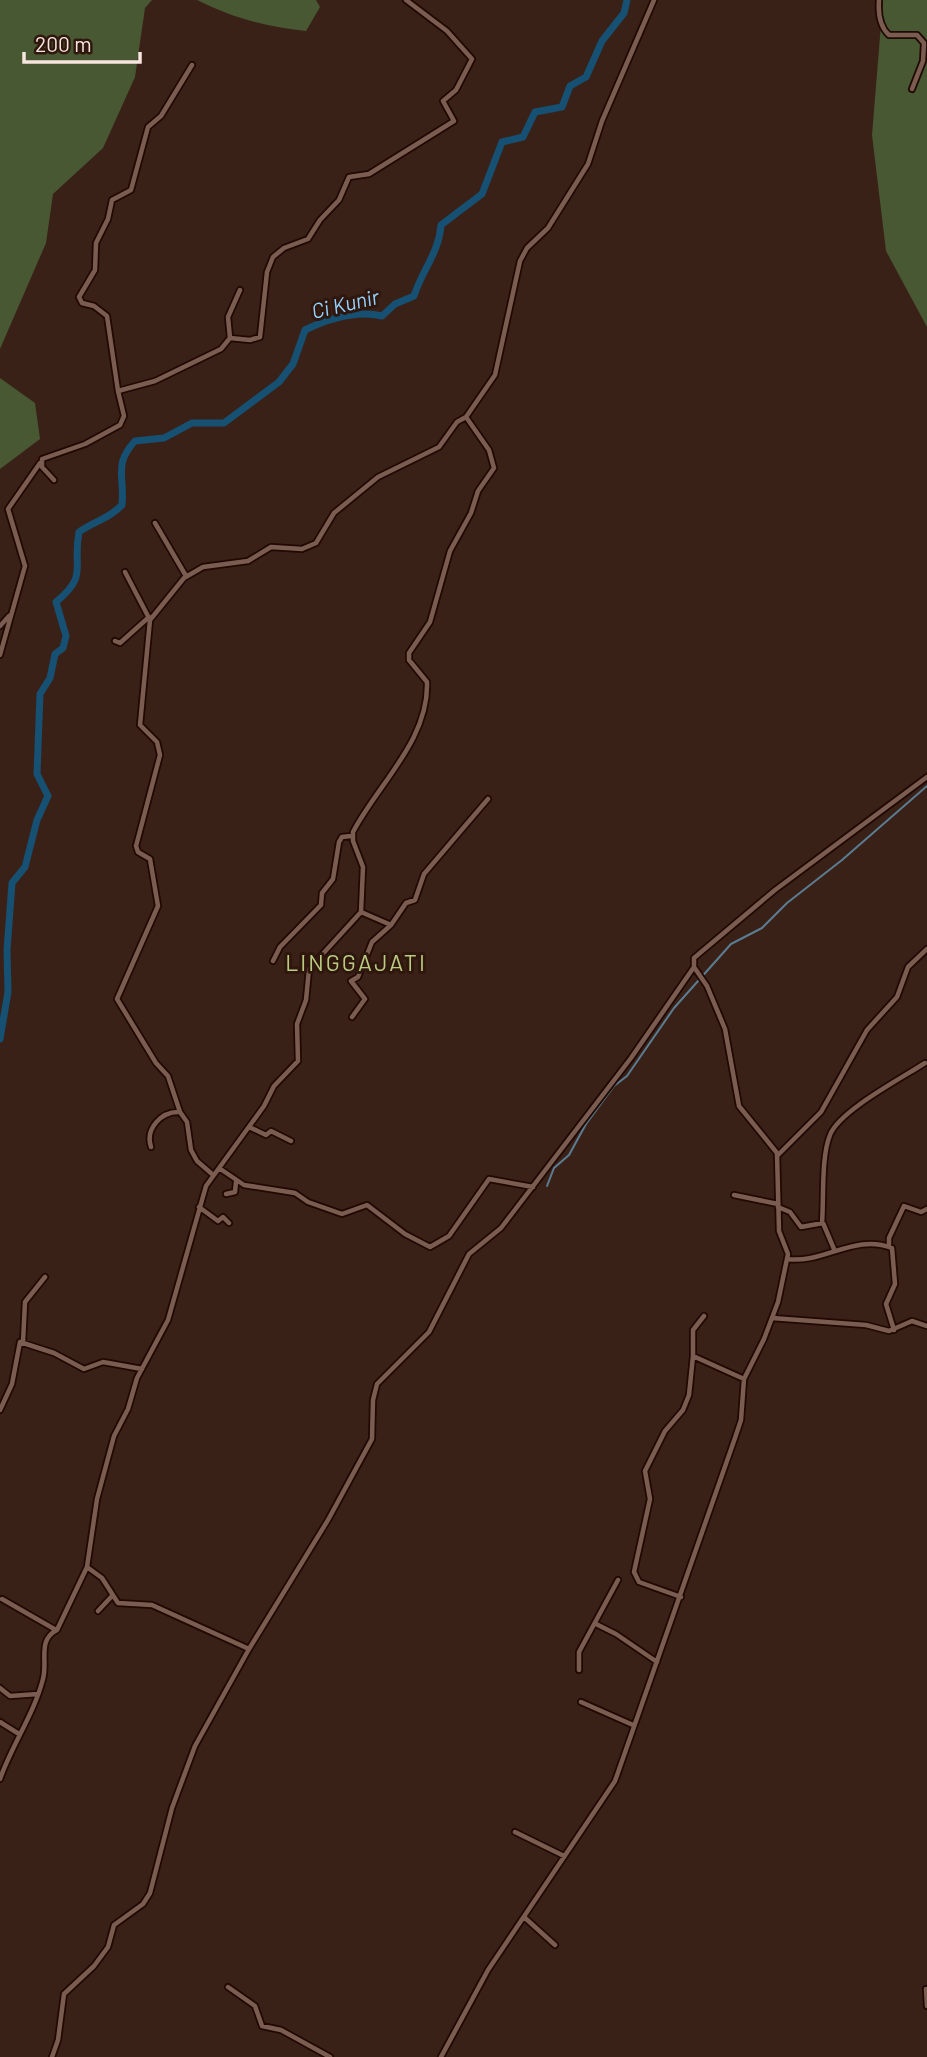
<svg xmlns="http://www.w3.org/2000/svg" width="927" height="2057" viewBox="0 0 927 2057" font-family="Barlow,sans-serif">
<rect width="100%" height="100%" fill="#3a2117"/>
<path fill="#485832" d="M0 0H152L145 8 135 77 103 148 53 194 46 243 0 349Z
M197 0H316L320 7 306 31C266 27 233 18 197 0Z
M883 0H927V327L886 251 872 135Z
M0 378 35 403 40 439 0 469Z"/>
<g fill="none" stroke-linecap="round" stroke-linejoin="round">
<path stroke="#5a7d93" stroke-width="2" d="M547 1186 554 1168 569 1155 586 1124 614 1086 627 1076 674 1008 731 944 762 928 787 903 842 860 927 786"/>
<path stroke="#165073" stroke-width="7" d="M0 1039 8 992 7 950 12 883 25 867 37 820 48 796 37 774 40 694 50 678 55 654 63 648 66 636 56 602C89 575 72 568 79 532 94 521 109 519 122 505 125 476 113 465 135 441L164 438 192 423H224L279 382 293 364 305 330C328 319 356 310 382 316L395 304 414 296C422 270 439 253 441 225L482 194 502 142 523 137 535 112 562 107 570 86 586 77 602 41 624 13 627 0"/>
<defs>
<path id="minor" d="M879 0C878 13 879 26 889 35H917L924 43 923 61 912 89
M192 65 161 116 148 127 131 190 112 200 108 219 96 243 95 270 79 297 82 303 94 306 107 316 118 391 155 381 221 349 230 338 250 340 260 337 267 272 273 257 284 248 308 239 320 220 339 200 349 177 369 174 454 121 443 101 456 90 472 59 447 31 406 0
M230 338 228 317 240 290
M54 480 42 467V459L85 444 120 425 124 416 118 391
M155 523 186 576
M125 572 150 620
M0 626 9 616
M115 641 120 643 149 617
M0 655 25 566 8 509 40 463
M361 912 391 925
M273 961 280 947 321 905 322 893 333 879 339 842 342 837 351 836
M352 1017 365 999 351 981 358 977 372 942 391 925 406 903 415 900 424 874 488 799
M249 1127 266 1135 271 1131 291 1141
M151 1147C145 1129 161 1111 180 1112
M777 1156 821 1112 867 1030 897 997 908 967 927 949
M219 1168 244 1185 295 1193 308 1202 342 1214 367 1205 405 1234 430 1247 449 1236 489 1179 533 1187
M212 1174 197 1161 191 1150 187 1122 180 1112 168 1076 156 1063 117 999 158 906 150 859 138 852 136 846 160 755 157 742 140 725 150 620 184 578 203 567 248 561 271 547 302 549 316 543 334 513 378 477 439 447 457 422 466 417
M226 1194 235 1192 236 1182
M734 1195 778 1204
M199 1207 218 1221 223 1217 229 1223
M778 1207 790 1212 801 1227 823 1223 834 1249
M822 1223C824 1198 821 1157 830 1135 839 1111 902 1078 925 1063
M889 1247V1238L904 1206 921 1212 927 1209
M787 1259C824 1264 855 1233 892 1248L895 1284 886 1304 894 1330
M704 1316 693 1330V1356L744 1379
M772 1318 866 1325 889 1331 912 1321 927 1326
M23 1342 25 1302 45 1277
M0 1410 12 1384 20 1342 54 1353 84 1369 103 1362 142 1369
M87 1567 102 1578 118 1603 152 1605 249 1649
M681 1597 639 1582 634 1572 650 1499 645 1471 665 1431 683 1410 689 1395 693 1356
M2 1599 56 1630
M98 1611 112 1596
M596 1624 616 1634 657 1662
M579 1670V1652L618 1580
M0 1688 10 1696 38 1694
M581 1702 633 1725
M0 1722 19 1734
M0 1779C12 1745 34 1714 43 1679 48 1661 37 1640 57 1630L87 1567 97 1499 114 1436 128 1409 137 1378 168 1320 206 1186 264 1106 274 1086 298 1061 297 1024 306 1000 309 969 361 912 363 867 353 841V832C378 784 429 740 427 682L409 660V653L430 622 450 551 471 513 478 491 494 468 489 450 466 417 495 375 520 261 527 248 548 228 588 164 602 121 654 0
M515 1832 564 1856
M524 1917 555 1945
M228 1987 255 2006 262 2026 281 2030 330 2057
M926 1989 927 2006
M52 2057 58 2040 64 1994 94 1966 108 1947 114 1925 143 1904 150 1893 172 1808 195 1746 249 1649 328 1520 372 1439 373 1400 377 1384 429 1332 469 1254 501 1228 631 1058 694 967
M441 2057 488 1970 615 1781 735 1438 741 1420 744 1379 764 1339 778 1302 788 1254 779 1231 777 1153 739 1106 725 1029 707 986 694 967V958L775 890 927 777"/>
</defs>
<use href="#minor" stroke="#200903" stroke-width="8"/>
<use href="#minor" stroke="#7a5c51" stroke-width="4.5"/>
</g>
<g text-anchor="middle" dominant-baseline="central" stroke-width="6" stroke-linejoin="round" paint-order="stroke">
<g font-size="21" font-style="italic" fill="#93d2fe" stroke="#2f170e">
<text transform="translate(345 303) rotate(-13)">Ci Kunir</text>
</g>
<g font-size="23" letter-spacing="2" fill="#bacc81" stroke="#2f170e">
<text x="356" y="962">LINGGAJATI</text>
</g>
</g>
<path d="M24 52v10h116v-10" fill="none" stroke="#f7e5df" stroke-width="3.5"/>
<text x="35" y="52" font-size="21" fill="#f7e5df" stroke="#2f170e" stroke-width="5" paint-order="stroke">200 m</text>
</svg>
